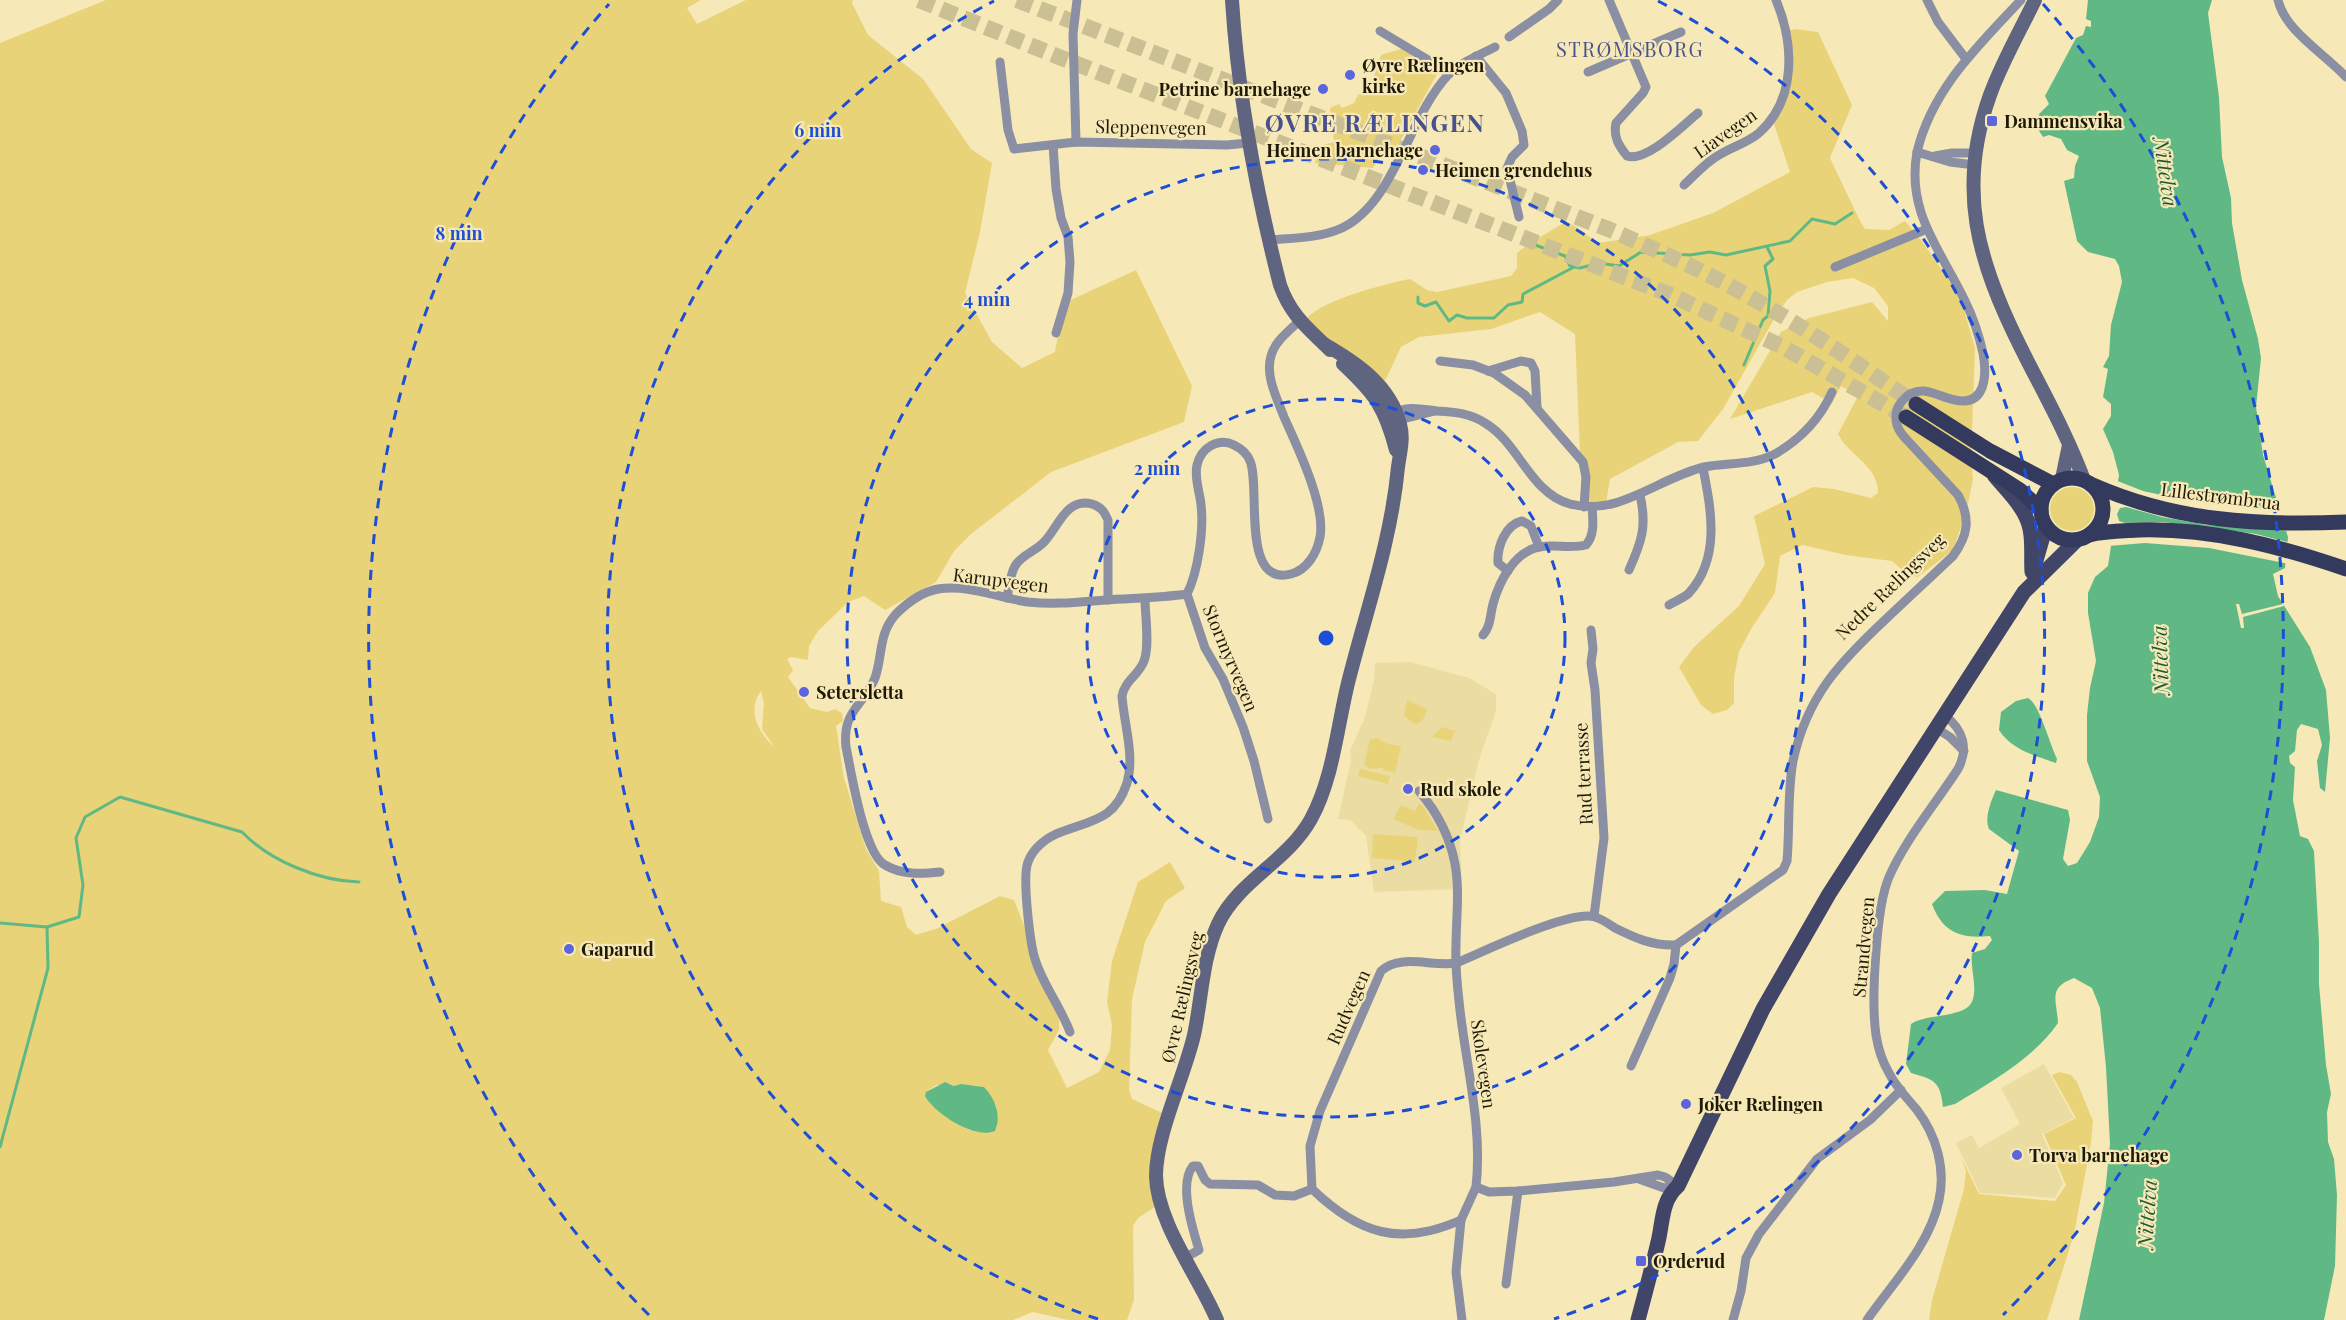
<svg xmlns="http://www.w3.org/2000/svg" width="2346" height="1320" font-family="'Playfair Display',serif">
	<rect width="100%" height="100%" fill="#f6e9b7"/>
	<g fill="#ebdda2">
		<path d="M1410,662L1469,678L1496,694V711L1479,760L1460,841L1462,889L1374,892L1366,836L1350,820L1338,819L1351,760L1350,751L1365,717L1374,680L1375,663Z"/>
		<path d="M2044,1064L2074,1118L2042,1134L2063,1183L2055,1198L1980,1193L1956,1143L1972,1135L1979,1148L2020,1124L2001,1088Z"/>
	</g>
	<g fill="#e9d378" fill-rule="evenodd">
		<path d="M106,0H701L687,8L697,24L746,0H853L852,3L868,35L923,79L971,149L992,163L980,232L965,293L992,342L1022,368L1055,352L1064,303L1136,270L1192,386L1184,422L1051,472L971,534L954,551L936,582L885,610L864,596L848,602L818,631L809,646L808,660L791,657L787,659L793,670L788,677L810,708L827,712L835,709L842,713L843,721L836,726L844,778L866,849L879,871L881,901L901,907L907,927L916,935L938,928L1000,896L1014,900L1059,1013V1030L1048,1050L1067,1088L1099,1072L1110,1050L1112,1025L1107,1002L1112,961L1138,882L1170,862L1185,888L1166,901L1145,942L1132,999L1129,1090L1132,1099L1171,1117L1163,1133L1158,1205L1138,1218L1133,1226L1134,1300L1127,1320H1068L1033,1312L1013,1320H0V43ZM761,691L764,703L762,729L775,748C759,733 746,711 761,691ZM951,1084L954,1086L970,1085L984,1087L997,1116V1128C968,1143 943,1112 926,1092L936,1085Z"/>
		<path d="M1796,29L1818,32L1852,105L1830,158L1860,221L1865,229L1889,230L1905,221L1921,240L1954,287L1964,310L1975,348L1971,458L1973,479L1967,509L1953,550L1918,577L1908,575L1892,561L1846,555L1802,545L1780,556L1775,593L1751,629L1739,652L1734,678V703L1727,710L1713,714L1701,705L1679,667L1694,647L1739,606L1765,564L1754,516L1813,487L1834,489L1871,498L1878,493C1878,465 1849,456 1838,434L1858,396L1841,386L1832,403L1812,392L1730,419L1781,332L1809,318L1872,302L1888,321V306L1874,288L1853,278L1827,282L1797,292L1787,300L1773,321L1723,409L1698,441L1678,442L1610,479L1606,503H1582L1575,334L1540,312L1491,329L1419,337L1401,347L1386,379L1376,393L1315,330L1308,317C1326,299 1384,284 1410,279L1427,290L1437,292L1511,276L1517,268V253L1528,244L1564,223L1573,225L1598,243L1650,235L1713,213L1790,172L1774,124L1782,104L1787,31Z"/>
		<path d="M1404,48L1418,62L1438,72L1398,145L1385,148L1373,168L1315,163L1319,146L1334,142L1330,108L1339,104L1342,108L1354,103L1358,95L1370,89L1381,55Z"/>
		<circle cx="2072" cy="509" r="22"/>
		<path d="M1407,700L1427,709L1424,718L1418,724L1411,722L1404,715Z"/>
		<path d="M1442,727L1455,731L1451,741L1432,737Z"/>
		<path d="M1377,738L1388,744L1401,746L1395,773L1383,770V768L1370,769L1364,765L1370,739Z"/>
		<path d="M1360,769L1390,776L1388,784L1358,776Z"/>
		<path d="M1419,803L1423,806L1438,831L1419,830L1393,819L1401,805L1415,811Z"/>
		<path d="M1373,834L1418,837L1415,862L1372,858Z"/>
		<path d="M2060,1072L2071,1075L2077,1082L2093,1121L2091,1143L2074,1234L2047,1320H1929L1932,1300L1964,1189L1966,1171L1961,1157L1979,1194L2055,1201L2066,1185L2044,1134L2076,1118L2052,1075Z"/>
	</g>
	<g fill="#60b984">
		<path d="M2088,0H2212L2208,13L2219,97L2222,157L2231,198L2232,223L2242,280L2258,339L2261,358L2256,407L2263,455L2288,537L2285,568L2273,574L2278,596L2310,647L2326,690L2330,738L2325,792L2320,788L2317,761L2322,745L2318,729L2301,724L2297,730L2295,751L2289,756L2290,763L2295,767L2293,800L2300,836L2308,839L2314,851L2319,942V984L2326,1065L2331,1094L2327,1112L2328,1142L2334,1159L2337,1195L2335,1266L2324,1320H2079L2104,1203L2110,1144L2106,1067L2100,1008L2092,988L2074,978C2047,988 2057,1000 2058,1023C2034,1058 1991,1082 1955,1104L1943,1107C1940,1081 1935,1080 1911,1073L1906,1064L1911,1024C1926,1013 1968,1019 1973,999C1977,984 1970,968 1972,953L1985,949L1992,940L1990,936C1961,939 1943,933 1932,904L1945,891L1985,890L2007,894L2019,851L1989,829C1984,818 1991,801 1996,790L2068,810L2070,820L2063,859L2068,866L2077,863L2090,842L2099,817L2100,797L2087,761V715L2090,688L2096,661L2088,613V593L2095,577L2108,566L2117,506V486L2119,475L2113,452L2103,429L2111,416V404L2103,397L2108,369L2103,367L2109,356L2111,325L2122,282L2119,266L2115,259L2088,252L2077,241L2064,181L2074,178L2075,166L2079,156L2067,150L2061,139L2049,135L2043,137L2036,126L2039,124V114L2049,104L2045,96L2076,38L2083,35L2086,26L2091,27V21L2086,19Z"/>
		<path d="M2028,698C2039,703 2050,745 2057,759L2056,763C2034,755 2012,750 1999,730L2001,712L2016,701Z"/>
		<path d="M945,1082L954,1086L961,1084L984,1087C995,1098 1002,1117 995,1131C975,1140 934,1113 925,1096L926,1092Z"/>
	</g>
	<g fill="#f6e9b7">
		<path d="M2115,480L2143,491L2180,499L2232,506L2283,510L2290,531L2207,525L2162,517L2126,507L2120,508L2117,514L2119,521L2125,523L2163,522L2206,527L2256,534L2291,543L2289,564L2209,548L2145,543L2108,546L2114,506Z"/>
		<path d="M2236,604H2239L2242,614L2283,604L2284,606L2243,617L2244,628H2241Z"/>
	</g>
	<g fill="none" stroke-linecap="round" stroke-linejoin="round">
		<g stroke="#60b984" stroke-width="3">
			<path d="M1527,242L1565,256L1570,266L1580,268L1599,263L1619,266L1641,252L1690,255L1710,252L1726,255L1790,241L1812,219L1835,224L1852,213"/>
			<path d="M1418,297V303L1425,306L1436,302L1449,321L1457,315L1467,318H1494L1508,305L1522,302L1523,294L1574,267"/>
			<path d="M1744,365L1763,320L1768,316L1770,291L1765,266L1773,259L1767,247"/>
			<path d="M0,923L47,927L79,917L83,885L76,838L85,817L120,797L242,832C270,861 319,881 359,882"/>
			<path d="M0,1147L48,968L47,927"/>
		</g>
		<g stroke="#cbc094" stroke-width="16" stroke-dasharray="16 8" stroke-linecap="butt">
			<path d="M919,0L1059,57L1671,295L1783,347L1906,417"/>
			<path d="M1017,0L1608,229C1659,251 1709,273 1757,301C1812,332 1864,368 1916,404"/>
		</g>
		<g stroke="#8b8fa3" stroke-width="9">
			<path d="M1609,0L1646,87L1643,93L1616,123C1613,137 1619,146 1627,156C1647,162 1682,126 1698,113"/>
			<path d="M1927,0L1938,22L1966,59"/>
			<path d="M2278,0C2285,31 2325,54 2346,77"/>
			<path d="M1380,31L1450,73"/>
			<path d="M1509,37L1549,9L1558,0"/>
			<path d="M1476,56L1506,93L1522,131L1524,145L1512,157L1507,168L1519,217"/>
			<path d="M1000,62L1008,130L1014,149L1076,142L1227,145L1248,143"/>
			<path d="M1588,72L1681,32"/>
			<path d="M1076,142L1073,34L1077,0"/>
			<path d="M1053,145L1056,189L1061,218L1068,237L1070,262L1068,293L1056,333"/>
			<path d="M1917,152C1932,89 1978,46 2021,0"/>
			<path d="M1935,156L1952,153H1975"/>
			<path d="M1684,185C1695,175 1706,162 1719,155C1732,147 1747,143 1759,133C1797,99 1794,43 1776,0"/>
			<path d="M1270,240C1293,238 1320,238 1342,228C1395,202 1408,118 1448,75C1460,63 1479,55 1495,47"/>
			<path d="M1835,267L1927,229"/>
			<path d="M1440,361L1473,365L1494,373L1525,395L1583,462L1586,477L1584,507"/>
			<path d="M1488,371L1521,361L1531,363L1535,371L1537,407"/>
			<path d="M1393,414C1407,405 1421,409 1437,411C1454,412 1470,413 1485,423C1519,443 1530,493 1570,504C1619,517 1658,478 1704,467C1728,462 1751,466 1775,454C1801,439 1820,419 1832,392"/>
			<path d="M1393,419L1399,420L1435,411"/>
			<path d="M1629,570C1642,541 1647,526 1640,495"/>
			<path d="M1508,571L1498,563C1497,547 1505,525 1522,521L1531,526L1539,547"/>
			<path d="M1007,598C1009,588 1010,575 1015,566C1021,555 1036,551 1044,542C1058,528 1066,497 1092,504C1101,507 1104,511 1108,520V600"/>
			<path d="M1669,605C1675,601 1684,598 1689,593C1721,558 1711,509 1703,468"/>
			<path d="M1591,630L1593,649L1591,663L1595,690L1604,838L1594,916"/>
			<path d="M1483,635C1491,626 1490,615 1493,604C1499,582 1514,552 1539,547C1555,544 1570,549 1586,545C1595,535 1593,520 1592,507"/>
			<path d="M1936,728L1950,737L1964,751"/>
			<path d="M1419,791C1437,812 1450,837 1455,864C1460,891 1456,919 1456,946C1455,964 1457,983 1459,1001C1465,1063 1483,1124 1476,1187L1489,1192L1518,1191L1614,1182L1658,1175L1665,1177L1678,1186"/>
			<path d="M1268,819L1254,761L1243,727L1223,679L1205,648L1187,594C1198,572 1204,530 1201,505C1200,492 1194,479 1197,465C1201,448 1218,437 1234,445C1242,449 1247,453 1250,461C1261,486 1240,587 1291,574C1307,570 1317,553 1320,537C1326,506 1297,446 1284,417C1277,398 1265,376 1271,356C1275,341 1289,331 1299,321"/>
			<path d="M940,872C921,874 902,875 885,865C864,854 851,771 846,747C842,710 864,706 875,678C883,655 878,634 896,614C908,602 922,592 938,589C968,584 999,598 1028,602C1054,605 1079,602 1105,600C1132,598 1159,598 1187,594"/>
			<path d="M1070,1032C1061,1008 1044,986 1036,962C1030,946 1022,877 1028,862C1033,848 1047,837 1061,832C1092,820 1115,820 1127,783C1135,756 1124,724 1122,696C1125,680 1139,675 1144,661C1150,646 1145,615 1145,599"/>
			<path d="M1631,1066L1670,978L1674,964L1676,945"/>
			<path d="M1639,1179L1664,1188L1677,1186"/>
			<path d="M1461,1220C1400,1247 1359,1234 1312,1189L1310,1146L1320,1111L1381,971C1401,953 1431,967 1456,963C1483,952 1571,909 1595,917C1602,919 1609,924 1615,928C1635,938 1653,946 1676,945L1783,870L1787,861C1790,828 1787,794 1793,761C1807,696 1840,662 1886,619C1908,598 1931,577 1953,556C1968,536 1971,518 1958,495L1907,440C1903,436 1899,431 1897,425C1892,408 1906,390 1924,391C1934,392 1944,398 1955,400C1986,407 1987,375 1983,353C1979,335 1973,317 1965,301C1941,250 1906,213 1917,152L1950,162L1975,165"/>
			<path d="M1186,1257L1199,1250C1193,1230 1178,1184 1193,1166H1198L1205,1180L1210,1184L1258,1185L1275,1195L1294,1196L1312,1189"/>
			<path d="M1506,1284L1518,1191"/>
			<path d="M1462,1320L1456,1272L1461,1220L1476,1187"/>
			<path d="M1733,1320L1741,1291L1746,1258L1759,1234L1817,1159L1870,1120L1901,1090"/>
			<path d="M1867,1320C1892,1284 1930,1245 1939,1200C1946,1168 1936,1135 1917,1110C1907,1098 1896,1087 1889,1073C1882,1061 1878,1048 1876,1035C1871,1001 1876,907 1889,877C1905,840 1936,803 1958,769C1969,748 1963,729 1944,715"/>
		</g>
		<g stroke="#5f6481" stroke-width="14">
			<path d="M1232,0C1238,97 1256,191 1280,285C1291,316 1308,328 1330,350"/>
			<path d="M2035,0C2020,31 2002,62 1990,95C1956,190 1978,262 2021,348C2043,392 2067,434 2084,480"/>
			<path d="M1343,364C1375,394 1385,407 1396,450"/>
			<path d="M2062,479L2069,445"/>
			<path d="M1217,1320C1199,1277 1157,1223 1156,1176C1156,1134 1184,1078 1194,1035C1202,998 1202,959 1218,924C1238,881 1288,861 1311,819C1333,779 1337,728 1348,683C1366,611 1391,542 1398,467C1400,452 1404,439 1400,424C1390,385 1357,363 1324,344"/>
		</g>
		<g stroke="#414668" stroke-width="15">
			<path d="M1994,475C2007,491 2026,508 2030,529C2033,543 2031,558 2032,572"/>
			<path d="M2035,564L2046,526"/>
			<path d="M1638,1320C1645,1294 1652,1268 1658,1242C1663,1222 1661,1201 1678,1186L1763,1009L1829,894L2024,592L2077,540"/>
		</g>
		<g stroke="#343a5d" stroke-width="15">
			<path d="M1916,404L1990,451L2053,484"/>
			<path d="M1906,417L2020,490L2041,510"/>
			<circle cx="2072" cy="509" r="31"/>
			<path d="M2093,485C2175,521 2258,526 2346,522"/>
			<path d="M2089,535C2105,531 2123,531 2139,530C2210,528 2279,546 2346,569"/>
		</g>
	</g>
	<g fill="none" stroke="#1d4ed8" stroke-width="3" stroke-dasharray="10 8">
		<circle cx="1326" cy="638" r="239"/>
		<circle cx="1326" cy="638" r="479"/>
		<path d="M1098 1319A718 718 0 0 1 994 1M1658 1A718 718 0 0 1 1554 1319"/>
		<path d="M649 1315A957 957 0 0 1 609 4M2043 4A957 957 0 0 1 2003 1315"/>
	</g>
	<g fill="#5c65dc" stroke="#f6e9b7" stroke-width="2">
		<circle cx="1350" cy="75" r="6"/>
		<circle cx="1323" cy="89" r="6"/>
		<rect x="1986" y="115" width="12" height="12" rx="3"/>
		<circle cx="1435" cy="150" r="6"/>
		<circle cx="1423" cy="170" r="6"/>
		<circle cx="804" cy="692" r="6"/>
		<circle cx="1408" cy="789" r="6"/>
		<circle cx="569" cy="949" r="6"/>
		<circle cx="1686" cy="1104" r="6"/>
		<circle cx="2017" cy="1155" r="6"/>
		<rect x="1635" y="1255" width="12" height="12" rx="3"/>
	</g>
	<g text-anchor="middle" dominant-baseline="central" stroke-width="4.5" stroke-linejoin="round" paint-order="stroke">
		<g font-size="18" font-weight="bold" fill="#1f1a07" stroke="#f6e9b7" text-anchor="start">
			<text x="1362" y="65">Øvre Rælingen<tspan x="1362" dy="21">kirke</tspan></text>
			<text x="1311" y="89" text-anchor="end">Petrine barnehage</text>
			<text x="2004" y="121">Dammensvika</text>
			<text x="1423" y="150" text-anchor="end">Heimen barnehage</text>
			<text x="1435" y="170">Heimen grendehus</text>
			<text x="816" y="692">Setersletta</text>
			<text x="1420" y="789">Rud skole</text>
			<text x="581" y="949">Gaparud</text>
			<text x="1698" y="1104">Joker Rælingen</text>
			<text x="2029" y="1155">Torva barnehage</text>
			<text x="1653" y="1261">Orderud</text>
		</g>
		<g font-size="18" fill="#1f1a07" stroke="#f6e9b7">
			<text transform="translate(1151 127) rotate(1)">Sleppenvegen</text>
			<text transform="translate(1725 133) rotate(-35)">Liavegen</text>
			<text transform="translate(2221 496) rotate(7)">Lillestrømbrua</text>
			<text transform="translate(1001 580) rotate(7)">Karupvegen</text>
			<text transform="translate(1890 586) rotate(-44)">Nedre Rælingsveg</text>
			<text transform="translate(1231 658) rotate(67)">Stormyrvegen</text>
			<text transform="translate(1583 774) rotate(-93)">Rud terrasse</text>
			<text transform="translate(1863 947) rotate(-85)">Strandvegen</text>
			<text transform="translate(1182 997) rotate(-77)">Øvre Rælingsveg</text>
			<text transform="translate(1348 1007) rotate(-66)">Rudvegen</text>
			<text transform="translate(1484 1064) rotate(82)">Skolevegen</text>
		</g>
		<g font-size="20" letter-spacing="1.5" fill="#48508e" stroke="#f6e9b7">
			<text x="1630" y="48">STRØMSBORG</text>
		</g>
		<g font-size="20" font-style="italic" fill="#1b5c39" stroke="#f6e9b7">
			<text transform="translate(2167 172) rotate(82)">Nittelva</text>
			<text transform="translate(2159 660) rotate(-92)">Nittelva</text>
			<text transform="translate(2146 1214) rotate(-86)">Nittelva</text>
		</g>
		<g font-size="24" font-weight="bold" letter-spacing="1.5" fill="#48508e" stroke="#f6e9b7">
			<text x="1375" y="122">ØVRE RÆLINGEN</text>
		</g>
	</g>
	<circle cx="1326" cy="638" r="9" fill="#1d4ed8" stroke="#f6e9b7" stroke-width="3"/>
	<g font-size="18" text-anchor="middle" font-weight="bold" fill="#1d4ed8" stroke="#f6e9b7" stroke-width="4.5" stroke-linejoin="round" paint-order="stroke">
		<text x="818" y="137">6 min</text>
		<text x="459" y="240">8 min</text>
		<text x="987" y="306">4 min</text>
		<text x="1157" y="475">2 min</text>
	</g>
</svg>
